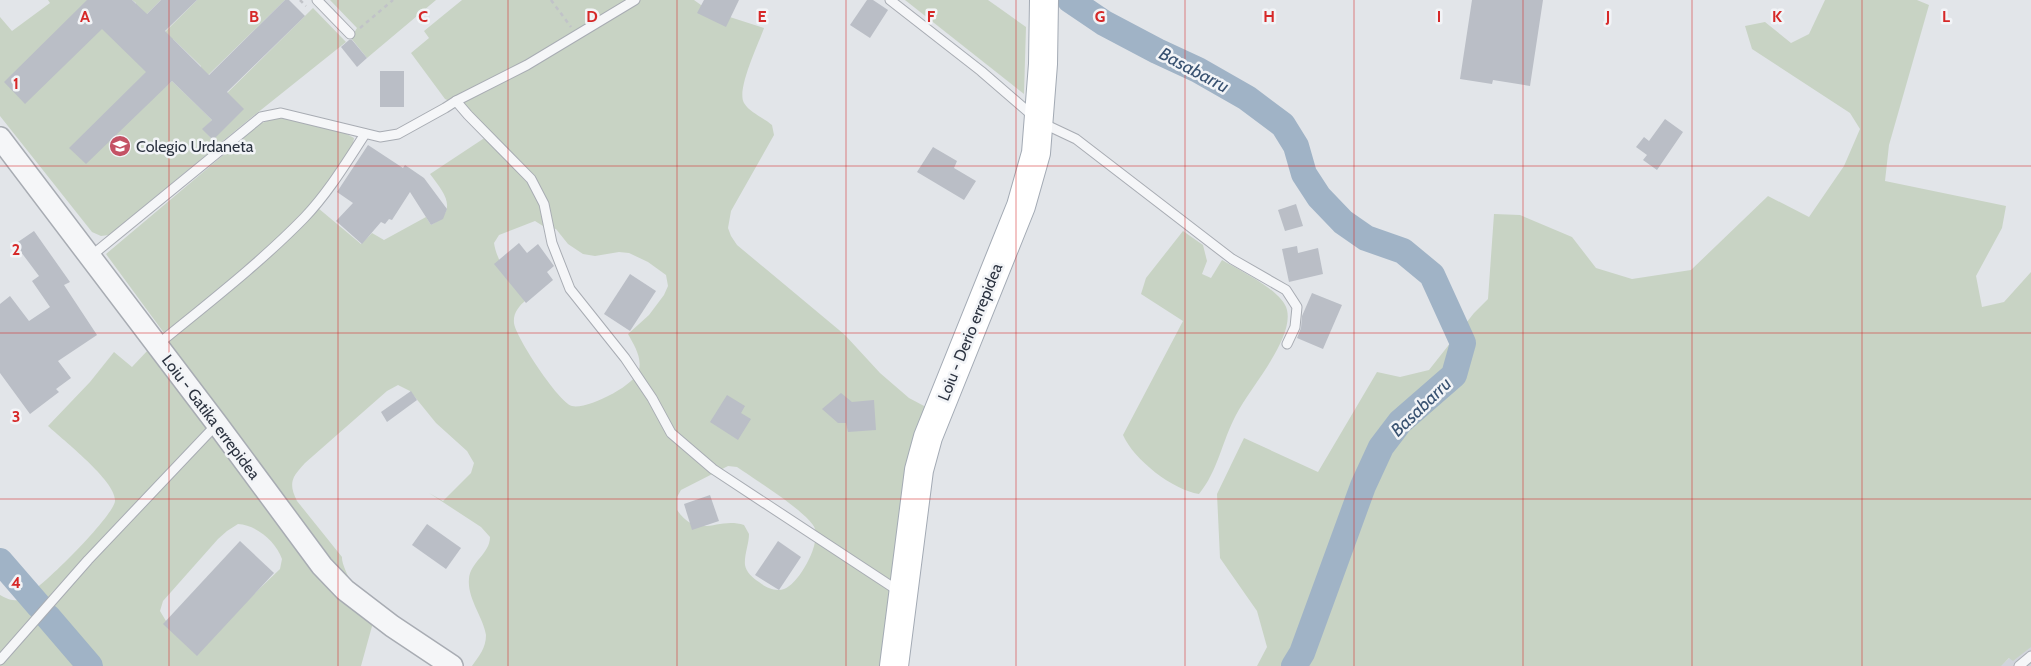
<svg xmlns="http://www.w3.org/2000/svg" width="2031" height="666" font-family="Cabin,sans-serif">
	<rect width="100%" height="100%" fill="#e2e5e9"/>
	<path fill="#d1d4db" d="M2031,642V666H2000L2023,647Z"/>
	<g fill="#c8d3c4" fill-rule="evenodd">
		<path d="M48,0H92L155,63L146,72L163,89L172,81L212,120L203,129L213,140L217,103L313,8L346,42L252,117L109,235L101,236L92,232L0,116V17L12,31L50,3Z"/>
		<path d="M132,0H161L136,25V3Z"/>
		<path d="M197,0H285L198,85L201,66L173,39L154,43Z"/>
		<path d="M330,0H436L367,58L351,38L357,28Z"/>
		<path d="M462,0H694L708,10L764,28C759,43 736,90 744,103C750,113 763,117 772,125L774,135L731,211L728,228L731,236L737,245L845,335L880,373L909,398L926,407L884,666H472C479,656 486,648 486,635C483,617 467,598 469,579C470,562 490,554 490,537L481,527L429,493L443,501L471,473L474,463L467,451L436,423L410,391L398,385L387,391L305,463C292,477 288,483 297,501L342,557C341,570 366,606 374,619L361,666H0V595C6,598 10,601 18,600C34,597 114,516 115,501C117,482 63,440 48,426L90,382L114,352L132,367L164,333L106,254L260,124L274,118L283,117L343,132L354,138L353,144L326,185L318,208L361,244L372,233L384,240L426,217L431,225C459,210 445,194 430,174L492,133L469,110L445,99L411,53L429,38L424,31ZM535,221L543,226L556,229L568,244L583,254L595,256L619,252L629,253L648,262L666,275L668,286L664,295L649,315L628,334C634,345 642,357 639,370C636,385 587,410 572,406C559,403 515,336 514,323C513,313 519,306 526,300C514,283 497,264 494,243L499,235ZM728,466L737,467C756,480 802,509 813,525C824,540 799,584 784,589C775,592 765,587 759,582C753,578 746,572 745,565C744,555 749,544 749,534L744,525C717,516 699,541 677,510V497L681,490ZM238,524C257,525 276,542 282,559L280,569L222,625L166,621L160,611L163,601L218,539L227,531Z"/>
		<path d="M905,0H988L1026,27L1024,94Z"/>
		<path d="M1825,0H1917L1929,5L1889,145L1885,181L2006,206L2002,228L1976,276L1982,307L2004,302L2031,272V647L2013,661L2009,658L2001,666H1257L1267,647L1257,611L1220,558L1217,494L1244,438L1318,472L1377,372L1400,377L1429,370L1474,313L1488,299L1494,214L1520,215L1572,237L1596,268L1632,279L1691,270L1768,196L1809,217L1844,166L1860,129L1850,113L1752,49L1745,26L1765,22L1791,43L1809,34Z"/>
		<path d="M1183,231L1203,245L1207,261L1202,274L1211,278L1222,260C1239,270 1283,291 1287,310C1294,339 1249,389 1236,415C1222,441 1218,471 1199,494C1173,490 1134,460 1123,435L1183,321L1141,294L1146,278Z"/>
	</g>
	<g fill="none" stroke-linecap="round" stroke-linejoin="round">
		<g stroke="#a0b3c6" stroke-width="26">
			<path d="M1070,0L1104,23L1157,51L1198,70L1247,98L1283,125L1296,146L1304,174L1319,197L1343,222L1366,238L1403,251L1432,275L1463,343L1454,375L1400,422L1381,447L1363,486L1302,653L1294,666"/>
			<path d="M0,561L39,606"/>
			<path d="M48,617L90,666"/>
		</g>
	</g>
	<g fill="#babec6">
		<path d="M87,0H132L147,14L161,0H197L165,31L209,75L285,0H289L305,16L227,92L244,109L213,140L202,129L212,120L172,81L86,164L69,148L146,72L102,29L25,104L4,82Z"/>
		<path d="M704,0H739L726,27L697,13Z"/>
		<path d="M867,0H873L888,10L870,38L850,25Z"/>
		<path d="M1472,0H1543L1530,86L1493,80L1492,84L1460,79Z"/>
		<path d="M349,40H352L367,58L357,67L341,47Z"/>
		<rect x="380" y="71" width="24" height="36"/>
		<path d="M1665,119L1683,132L1657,170L1643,160L1647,155L1636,147L1644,137L1649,141Z"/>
		<path d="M368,145L403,168L405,165L424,178L447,209L443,219L431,225L410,192L392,220L389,219L385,224L381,222L362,244L336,221L353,203L337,192Z"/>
		<path d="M933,147L957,161L954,168L976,181L964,200L917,172Z"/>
		<path d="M1296,204L1303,226L1285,231L1278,210Z"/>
		<path d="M34,231L70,282L64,285L97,335L58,361L71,378L56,389L59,392L30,414L0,373V304L10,296L29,321L50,307L32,281L39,276L15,244Z"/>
		<path d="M519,243L527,253L538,244L554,266L547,272L553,280L526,303L494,264Z"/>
		<path d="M1297,246L1298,253L1318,248L1323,274L1289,282L1282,249Z"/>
		<path d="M630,274L656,291L630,331L604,314Z"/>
		<path d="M1312,293L1342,305L1323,349L1297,338L1301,328L1302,316Z"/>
		<path d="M411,391L417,400L387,422L381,412Z"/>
		<path d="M841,393L852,402L874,400L876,430L848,432L846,423H838L822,409Z"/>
		<path d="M727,395L745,406L741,413L751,419L738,440L710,422Z"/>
		<path d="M710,495L719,521L692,530L684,504Z"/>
		<path d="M427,524L461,548L446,569L412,545Z"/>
		<path d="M240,541L274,573L197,656L163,624Z"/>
		<path d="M778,541L801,557L779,590L755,575Z"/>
	</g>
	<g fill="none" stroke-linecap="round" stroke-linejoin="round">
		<g stroke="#a8acb3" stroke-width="11">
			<g id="service">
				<path d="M317,0L350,34"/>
				<path d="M890,0L981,71L1040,122L1076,139L1232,259L1286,290L1297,307L1295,327L1287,344"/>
				<path d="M456,101L468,115L531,179L544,204L552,243L570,289L625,358L652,398L671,433L713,469L900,592"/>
				<path d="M91,256L261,117L281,113L380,137L398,134L445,108L456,101L527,65L635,0"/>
				<path d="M157,345C207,304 259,264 304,218C328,193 346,163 365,134"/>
				<path d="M0,660L88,560L217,424"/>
				<path d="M2019,666L2031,656"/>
			</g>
		</g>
		<g stroke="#a8acb3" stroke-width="24">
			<path id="tertiary" d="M0,138L217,424L322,566L345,590L392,626L452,666"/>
		</g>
		<g stroke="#a3aab4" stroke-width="30">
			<path id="primary" d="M894,666L919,470L928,437L1021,206L1036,153L1043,64L1044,0"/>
		</g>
		<g stroke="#c1c3c8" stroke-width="2.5" stroke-dasharray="4 4" stroke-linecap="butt">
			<path d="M300,0L306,6"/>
			<path d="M551,0L571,27"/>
			<path d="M360,28L393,0"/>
		</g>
		<use href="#service" stroke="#f5f6f8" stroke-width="9"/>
		<use href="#tertiary" stroke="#f5f6f8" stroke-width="21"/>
		<use href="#primary" stroke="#fff" stroke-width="28"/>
	</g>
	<path fill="none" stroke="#d62828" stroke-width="1" stroke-opacity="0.55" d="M169,0V666M338,0V666M508,0V666M677,0V666M846,0V666M1016,0V666M1185,0V666M1354,0V666M1523,0V666M1692,0V666M1862,0V666M0,166H2031M0,333H2031M0,499H2031"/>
	<defs>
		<g id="school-disc" transform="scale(1.125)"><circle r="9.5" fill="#c45264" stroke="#f2f4f7"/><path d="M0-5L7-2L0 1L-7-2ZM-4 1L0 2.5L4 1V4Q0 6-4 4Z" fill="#fff"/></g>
	</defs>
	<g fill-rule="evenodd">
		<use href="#school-disc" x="120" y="146"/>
	</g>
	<g text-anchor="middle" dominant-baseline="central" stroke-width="5" stroke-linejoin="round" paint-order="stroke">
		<g font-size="16" fill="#2c3340" stroke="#f2f4f7" text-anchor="start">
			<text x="136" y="146">Colegio Urdaneta</text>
		</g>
		<g font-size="16" fill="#2c3340" stroke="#f2f4f7">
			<text transform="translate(970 332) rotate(-68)">Loiu - Derio errepidea</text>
			<text transform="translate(211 417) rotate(53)">Loiu - Gatika errepidea</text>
		</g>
		<g font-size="18" font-style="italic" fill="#395271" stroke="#f2f4f7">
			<text transform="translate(1194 70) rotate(28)">Basabarru</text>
			<text transform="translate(1421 407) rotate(-44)">Basabarru</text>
		</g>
	</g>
	<g font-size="16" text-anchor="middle" font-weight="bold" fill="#d62828" stroke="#f2f4f7" stroke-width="5" stroke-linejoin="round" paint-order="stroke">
		<text x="85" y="22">A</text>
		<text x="254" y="22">B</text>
		<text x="423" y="22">C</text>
		<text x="592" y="22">D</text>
		<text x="762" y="22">E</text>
		<text x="931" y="22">F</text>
		<text x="1100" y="22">G</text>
		<text x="1269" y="22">H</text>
		<text x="1439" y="22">I</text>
		<text x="1608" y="22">J</text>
		<text x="1777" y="22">K</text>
		<text x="1946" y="22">L</text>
		<text x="16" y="89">1</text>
		<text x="16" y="255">2</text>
		<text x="16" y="422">3</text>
		<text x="16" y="588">4</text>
	</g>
</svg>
